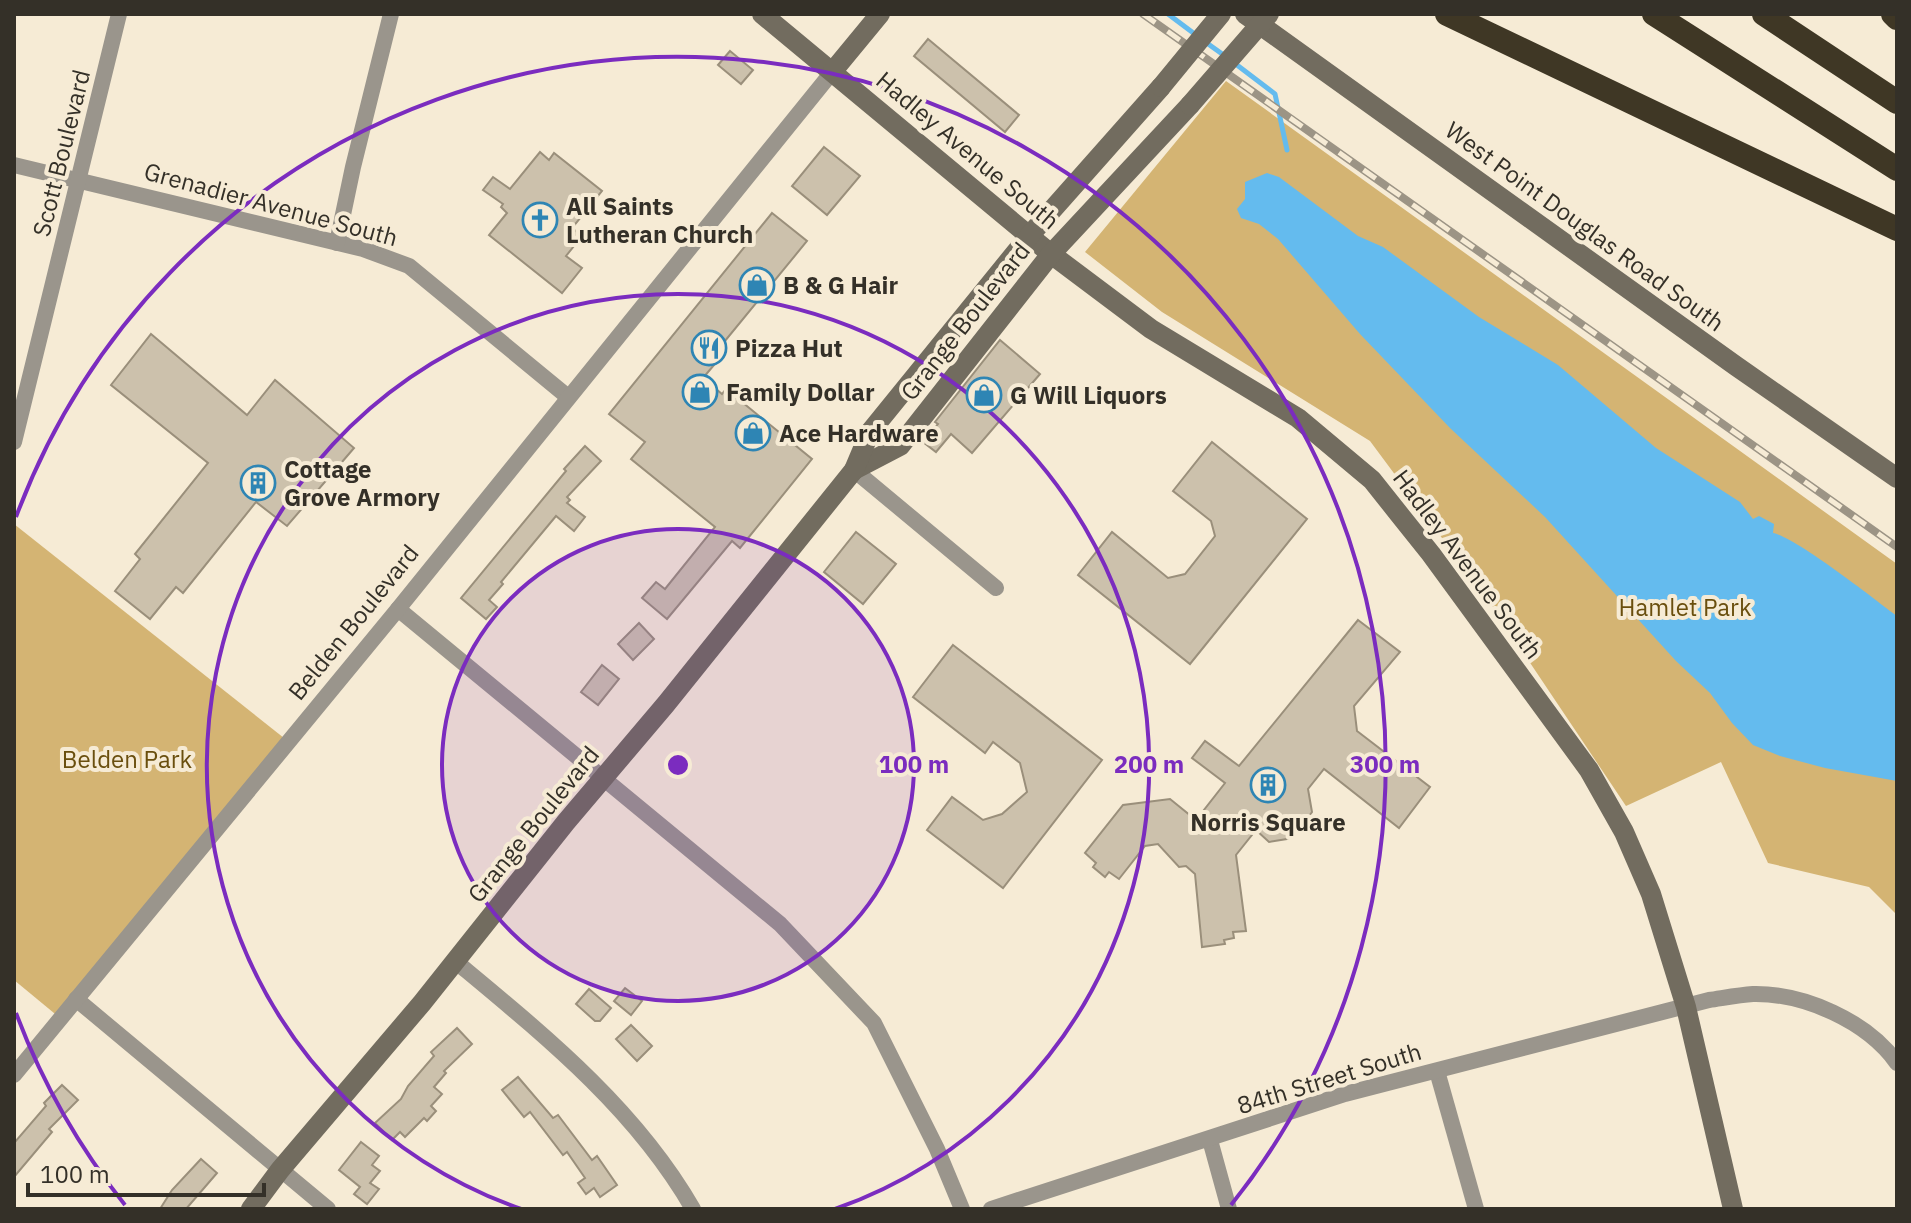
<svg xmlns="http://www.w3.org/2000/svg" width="1911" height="1223" font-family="'IBM Plex Sans',sans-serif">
	<rect width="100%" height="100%" fill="#f6ebd5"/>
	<g fill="#d4b473">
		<path d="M1226,81L1897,564V915L1869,887L1768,863L1721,762L1626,806L1488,600L1370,441L1162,312L1085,252Z"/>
		<path d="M14,524L289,742L60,1018L14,980Z"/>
	</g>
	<path fill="#64bbee" d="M1267,173L1279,177L1358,236L1383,247L1479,317L1558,365L1656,448L1740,502L1753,519L1759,516L1774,524L1773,533C1794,536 1876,600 1897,616V781L1825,768L1780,756L1753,745L1732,723L1710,693L1676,661L1545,517L1450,428L1360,334L1278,239L1259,224L1241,218L1237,209L1245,199V182Z"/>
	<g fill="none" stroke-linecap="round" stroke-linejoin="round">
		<g stroke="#64bbee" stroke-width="5">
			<path d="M1168,14L1196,35"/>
			<path d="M1204,41L1225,56"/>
			<path d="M1233,62L1275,94L1287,150"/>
		</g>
	</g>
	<g fill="#ccc1ac" stroke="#9a8f7b" stroke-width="2">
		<path d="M928,39L1019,115L1005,132L914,56Z"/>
		<path d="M730,51L753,70L741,84L718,65Z"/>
		<path d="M824,147L860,176L827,215L792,186Z"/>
		<path d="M540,152L549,160L554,153L602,191L572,228L582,236L566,256L582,268L562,293L489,235L507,213L501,207L503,204L483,190L493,177L510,189Z"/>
		<path d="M772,213L807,241L720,347L725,352L703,378L722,394L726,389L812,459L740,548L732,541L667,619L642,598L656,582L665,589L715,527L631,459L645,442L609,414Z"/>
		<path d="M151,334L247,415L275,380L354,448L287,526L256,502L183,593L176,587L150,619L115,591L140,559L135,554L208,463L111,385Z"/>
		<path d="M1000,340L1040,374L972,453L951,434L936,452L923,442L938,424L935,422Z"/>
		<path d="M1212,442L1307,519L1190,664L1078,575L1112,532L1168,578L1185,574L1215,536L1211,521L1173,491Z"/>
		<path d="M585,446L601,461L567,497L570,500L567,503L585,517L574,531L556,516L501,582L503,584L489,600L497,607L486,619L461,598L566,471L564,469Z"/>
		<path d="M856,532L896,564L863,604L824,572Z"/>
		<path d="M1358,620L1400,652L1354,706L1357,731L1430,787L1399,828L1324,769L1308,789L1312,812L1293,838L1269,842L1256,830L1236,855L1246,931L1233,932L1234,938L1224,940L1225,944L1202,947L1195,874L1186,866L1179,867L1158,844L1145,846L1119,879L1109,872L1105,877L1093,867L1096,863L1085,853L1123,805L1170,799L1196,820L1225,783L1192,758L1205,741L1239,766Z"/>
		<path d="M639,623L654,639L633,660L618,644Z"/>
		<path d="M953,645L1102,760L1003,888L927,830L952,797L983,820L1002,814L1027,792L1020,763L993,742L985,753L913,697Z"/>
		<path d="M602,665L619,679L598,705L581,692Z"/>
		<path d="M625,988L642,1001L631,1015L614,1001Z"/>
		<path d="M589,989L611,1008L600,1021H595L576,1004Z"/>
		<path d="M631,1025L652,1046L637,1061L616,1039Z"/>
		<path d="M457,1028L472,1044L444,1071L446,1073L434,1087L442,1094L431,1106L436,1111L427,1121L424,1118L405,1137L400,1132L392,1140L375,1123L401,1099L408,1086L434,1056L431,1052Z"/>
		<path d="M518,1077L553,1118L558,1115L592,1160L597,1156L617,1185L600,1197L594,1188L586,1194L578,1183L585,1178L567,1152L563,1155L530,1112L524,1117L502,1090Z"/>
		<path d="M62,1085L78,1100L49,1129L52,1132L14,1177V1143L46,1106L44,1103Z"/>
		<path d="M361,1142L379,1156L372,1165L380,1171L370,1183L379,1189L367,1204L354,1194L360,1187L339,1170Z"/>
		<path d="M201,1159L217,1173L186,1209H160L172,1190Z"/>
	</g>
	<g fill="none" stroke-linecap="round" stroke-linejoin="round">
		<g stroke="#9a958c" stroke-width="16">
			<path d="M14,165L363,249L409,266L568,397"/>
			<path d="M337,243L353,167L391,14"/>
			<path d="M14,442L119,14"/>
			<path d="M854,470L996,588"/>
			<path d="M398,609L780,924L874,1023L937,1149L962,1209"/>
			<path d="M455,961C544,1035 635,1108 693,1209"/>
			<path d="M76,999L328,1209"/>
			<path d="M1437,1071L1476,1209"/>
			<path d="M14,1075L398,609L833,71"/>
			<path d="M1210,1140L1229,1209"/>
			<path d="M991,1209L1345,1094L1709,1000C1723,998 1739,995 1753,994C1804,993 1867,1021 1897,1063"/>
		</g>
		<g stroke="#726c5f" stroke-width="20">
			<path d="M762,14L1051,254L1151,329L1298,418L1372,480L1399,514L1431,554L1589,770L1624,832L1651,894L1686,1007L1733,1209"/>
			<path d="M1245,14L1736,366L1897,478"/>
			<path d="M833,71L880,14"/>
			<path d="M854,470L900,446L1051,254L1190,105"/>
			<path d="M251,1209L280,1170L422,1003L566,822L666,704L854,470L870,432L1029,236L1161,87"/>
		</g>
		<g stroke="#3f3725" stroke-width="24">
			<path d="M1447,14L1897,229"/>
			<path d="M1654,14L1897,169"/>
			<path d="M1764,14L1897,102"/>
			<path d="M1893,14L1897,18"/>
		</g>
		<g stroke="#9c9485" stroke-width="8">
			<path id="rail" d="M1143,14L1897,547"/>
		</g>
		<use href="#rail" stroke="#f6ebd5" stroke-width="5" stroke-dasharray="15" stroke-linecap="butt"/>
		<g stroke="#726c5f" stroke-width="20">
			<path d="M1161,87L1221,14"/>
			<path d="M1190,105L1269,14"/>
		</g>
	</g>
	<circle cx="678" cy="765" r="236" fill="#7b2cbf" fill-opacity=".12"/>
	<g fill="none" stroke="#7b2cbf" stroke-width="4">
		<circle cx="678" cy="765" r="236"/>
		<path d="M521 1209A471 471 0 1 1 835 1209"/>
		<path d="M125 1205A707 707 0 0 1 16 1013M16 517A707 707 0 1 1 1231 1205"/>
	</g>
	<defs>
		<g id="church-ring" transform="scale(1.8)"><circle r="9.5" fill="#f6ebd5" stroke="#2e85b4" stroke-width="1.5"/><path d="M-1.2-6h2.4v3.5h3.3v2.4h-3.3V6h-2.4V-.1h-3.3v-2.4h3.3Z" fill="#2e85b4"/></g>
		<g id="shop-ring" transform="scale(1.8)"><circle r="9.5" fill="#f6ebd5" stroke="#2e85b4" stroke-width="1.5"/><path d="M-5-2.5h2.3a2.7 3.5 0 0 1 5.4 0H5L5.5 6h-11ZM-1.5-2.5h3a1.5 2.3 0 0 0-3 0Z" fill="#2e85b4"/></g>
		<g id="restaurant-ring" transform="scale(1.8)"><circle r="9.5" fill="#f6ebd5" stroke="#2e85b4" stroke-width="1.5"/><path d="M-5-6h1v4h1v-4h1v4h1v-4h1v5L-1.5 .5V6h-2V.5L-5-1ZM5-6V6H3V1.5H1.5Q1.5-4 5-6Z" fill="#2e85b4"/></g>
		<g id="building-ring" transform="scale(1.8)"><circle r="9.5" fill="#f6ebd5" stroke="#2e85b4" stroke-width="1.5"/><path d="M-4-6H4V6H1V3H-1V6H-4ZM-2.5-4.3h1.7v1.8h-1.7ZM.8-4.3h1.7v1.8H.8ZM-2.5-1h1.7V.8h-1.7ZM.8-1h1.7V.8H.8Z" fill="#2e85b4"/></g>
	</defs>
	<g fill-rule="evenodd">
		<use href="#church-ring" x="540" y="220"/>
		<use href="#shop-ring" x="757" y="285"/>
		<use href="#restaurant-ring" x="709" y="348"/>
		<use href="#shop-ring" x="700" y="392"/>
		<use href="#shop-ring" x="984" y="395"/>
		<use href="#shop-ring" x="753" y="433"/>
		<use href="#building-ring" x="258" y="483"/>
		<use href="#building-ring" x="1268" y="785"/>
	</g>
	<g text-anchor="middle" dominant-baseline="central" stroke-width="8" stroke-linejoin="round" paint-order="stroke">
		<g font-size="24" fill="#343028" stroke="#f6ebd5">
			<text transform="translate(968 150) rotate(40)">Hadley Avenue South</text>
			<text transform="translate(61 153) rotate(-76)">Scott Boulevard</text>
			<text transform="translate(271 204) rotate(15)">Grenadier Avenue South</text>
			<text transform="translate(1585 226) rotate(36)">West Point Douglas Road South</text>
			<text transform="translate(965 321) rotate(-52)">Grange Boulevard</text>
			<text transform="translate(1468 564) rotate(53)">Hadley Avenue South</text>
			<text transform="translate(353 622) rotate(-51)">Belden Boulevard</text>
			<text transform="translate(533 824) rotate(-51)">Grange Boulevard</text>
			<text transform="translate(1329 1078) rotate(-17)">84th Street South</text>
		</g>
		<g font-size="24" font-weight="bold" fill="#343028" stroke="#f6ebd5" text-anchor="start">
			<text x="566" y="206">All Saints<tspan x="566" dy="28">Lutheran Church</tspan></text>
			<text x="783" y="285">B &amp; G Hair</text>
			<text x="735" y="348">Pizza Hut</text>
			<text x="726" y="392">Family Dollar</text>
			<text x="1010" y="395">G Will Liquors</text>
			<text x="779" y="433">Ace Hardware</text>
			<text x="284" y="469">Cottage<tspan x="284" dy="28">Grove Armory</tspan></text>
			<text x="1268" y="822" text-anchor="middle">Norris Square</text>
		</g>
		<g font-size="24" fill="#6a4f0e" stroke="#f6ebd5">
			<text x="1685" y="607">Hamlet Park</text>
			<text x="127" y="759">Belden Park</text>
		</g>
	</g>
	<circle cx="678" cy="765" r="12" fill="#7b2cbf" stroke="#f6ebd5" stroke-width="4"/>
	<g font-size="24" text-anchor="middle" font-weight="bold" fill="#7b2cbf" stroke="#f6ebd5" stroke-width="8" stroke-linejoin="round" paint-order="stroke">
		<text x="914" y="773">100 m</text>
		<text x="1149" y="773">200 m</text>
		<text x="1385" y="773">300 m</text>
	</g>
	<rect width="1911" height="1223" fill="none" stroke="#343028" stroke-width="32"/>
	<path d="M28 1183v12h236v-12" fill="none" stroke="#343028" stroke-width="4"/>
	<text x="40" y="1183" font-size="24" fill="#343028" stroke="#f6ebd5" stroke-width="6" paint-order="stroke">100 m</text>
</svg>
